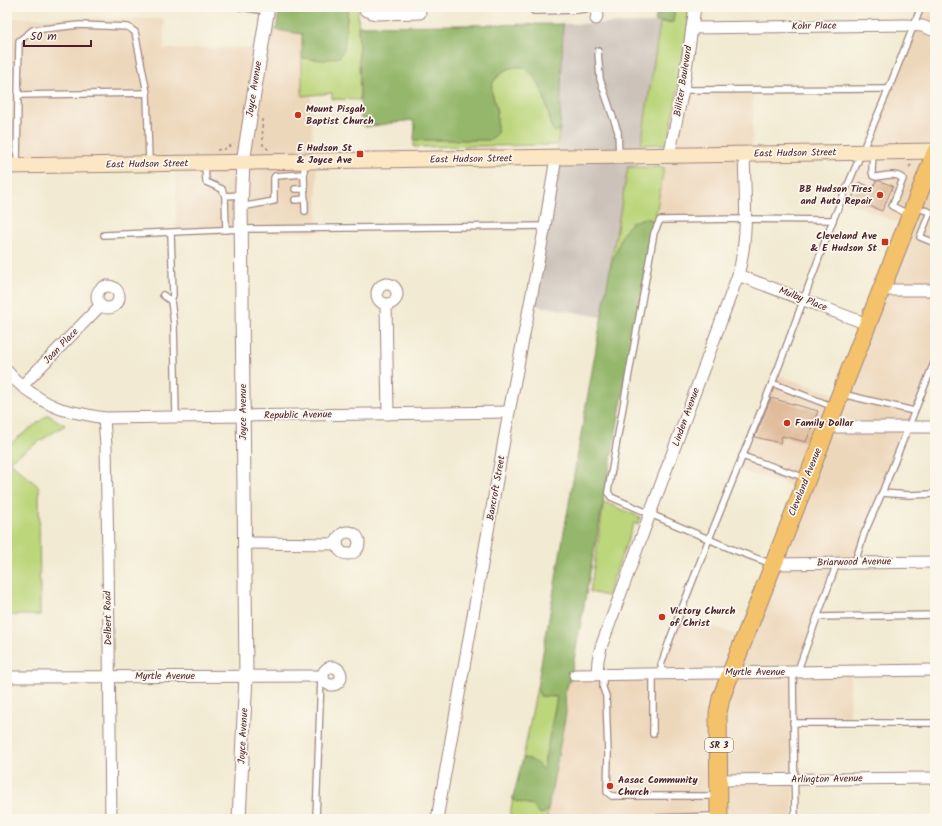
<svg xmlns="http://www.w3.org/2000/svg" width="942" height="826" font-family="Kalam,sans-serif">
	<rect width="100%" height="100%" fill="#fbf7ec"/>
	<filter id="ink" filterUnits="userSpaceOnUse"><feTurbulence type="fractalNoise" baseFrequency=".025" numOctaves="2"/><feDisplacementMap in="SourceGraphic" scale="8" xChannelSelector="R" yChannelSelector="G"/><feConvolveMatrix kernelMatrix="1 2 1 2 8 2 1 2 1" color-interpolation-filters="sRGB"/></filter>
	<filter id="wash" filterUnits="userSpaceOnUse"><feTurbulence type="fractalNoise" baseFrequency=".012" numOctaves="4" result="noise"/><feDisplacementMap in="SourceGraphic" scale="16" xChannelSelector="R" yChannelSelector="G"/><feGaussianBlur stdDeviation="0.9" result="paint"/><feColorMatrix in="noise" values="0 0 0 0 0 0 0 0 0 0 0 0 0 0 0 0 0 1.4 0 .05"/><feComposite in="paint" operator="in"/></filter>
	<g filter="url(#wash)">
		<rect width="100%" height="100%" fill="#f2ead2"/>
		<g fill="#edd7bb">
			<path d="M920,7H935V358L853,563H841L796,671H850V724H793V819H547L566,713L565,693L571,676L660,673L680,614L744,638L801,488L738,470L774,374L838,395L906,226L844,201Z"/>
			<path d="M7,18L164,19V49L258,48L263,29L302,34V96L311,95L313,150L317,171V232L176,233V164L7,167Z"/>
			<path d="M677,90H753L752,155H744L746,218L655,221Z"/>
		</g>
		<path fill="#ccc2b9" d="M660,23L637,167L628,168L601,317L530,304L560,129L563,24Z"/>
		<g fill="#bcd67c" stroke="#837a54">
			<path d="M348,7H358L360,100L332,99V93L302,96V58L325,60L344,50Z"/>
			<path d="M675,7H692L668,144L641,145L660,23L673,22Z"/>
			<path d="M513,67C517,67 523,66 526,68C542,78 548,112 552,129L556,132L560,129L557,145L414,147V140H489L497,134L496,107L491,90L493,82L504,71Z"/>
			<path d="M628,167H664L655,221L644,218L610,268Z"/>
			<path d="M48,415L65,425L9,461L39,487L40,615H7V446Z"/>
			<path d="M604,502L640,517L638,525L634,523L607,596L590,592Z"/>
			<path d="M537,687L540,696L557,697L543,770L530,759L523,758Z"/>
			<path d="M513,798L515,801L533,805L542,814L548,810L547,819H509Z"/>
		</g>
		<g fill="#95b76c" stroke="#706b4c">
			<path d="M280,7H348L344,50L339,57L325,60L302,58V34L276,30Z"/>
			<path d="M658,7H675L673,22H655Z"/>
			<path d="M563,24L560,129L556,132L552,129C548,110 538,55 508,69C503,71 495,77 493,83C489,91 495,99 496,107C498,116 497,125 497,134L489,140H414L415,125L412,120L366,127L361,124L358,26Z"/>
			<path d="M644,218L655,221L571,676L565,693L566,713L548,810L542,814L538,813L533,805L515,801L513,798L523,758C533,759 537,763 543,770L557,697L540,696L537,687L610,268L623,233L632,222Z"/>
		</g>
		<g id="blocks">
			<g fill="#dbb28e">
				<path d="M876,181H880L893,186L882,211L852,199L859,182L873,188Z"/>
				<path d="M771,398L818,411L806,442L782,436L780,443L755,437Z"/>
			</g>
		</g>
	</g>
	<g filter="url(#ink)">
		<use href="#blocks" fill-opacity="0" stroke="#9e847e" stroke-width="1"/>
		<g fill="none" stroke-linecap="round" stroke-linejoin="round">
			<g stroke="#9e847e" stroke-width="8">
				<g id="service">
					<path d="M240,7L267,11"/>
					<path d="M534,11L577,10L599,7"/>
					<path d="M598,51L600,79L618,132L619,156"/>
					<path d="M683,90L889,89"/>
					<path d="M18,95L19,41L33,30L79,25L128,27L135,32L147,93"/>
					<path d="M873,153L872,171L873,176L876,177C884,176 896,172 903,179L892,206L908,214"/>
					<path d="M205,165L206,182L222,189L225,196"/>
					<path d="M17,166L18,95L147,93L149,163"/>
					<path d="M304,174L305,211"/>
					<path d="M295,189H305"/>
					<path d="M295,200L305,199"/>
					<path d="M241,207L274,201V178L275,176L304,174V161"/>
					<path d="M915,207L930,212L920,237L935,243"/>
					<path d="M226,230L225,196L241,195"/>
					<path d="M171,233L173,295L171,301"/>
					<path d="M104,235L242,229L545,226"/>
					<path d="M163,295L171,301L174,324L176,416"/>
					<path d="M772,383L834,407"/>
					<path d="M842,394L914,411"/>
					<path d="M742,456L806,478"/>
					<path d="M882,493L909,495L935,494"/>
					<path d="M855,562L864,534L882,493L935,360"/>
					<path d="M772,564L734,550L611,497L608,491L654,233L660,220L745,219L833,220"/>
					<path d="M817,617L935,615"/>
					<path d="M653,673V734"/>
					<path d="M662,673L661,665L670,639L709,539L779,366L833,220L889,88L921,7"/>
					<path d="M603,674V688L606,696L608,755L607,792L612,796H717"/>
					<path d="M793,723H935"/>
					<path d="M316,819L321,676"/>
					<path d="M622,819L717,816"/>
					<path d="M795,819L793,672L799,667L837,563"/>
				</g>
			</g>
			<g stroke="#9e847e" stroke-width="13">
				<g id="minor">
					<path d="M365,7V10L375,14L420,13"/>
					<path d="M596,19L599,7"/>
					<path d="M692,28L906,25L922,26L935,31"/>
					<path d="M669,156L683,90L695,7"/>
					<path d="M738,275L867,324"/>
					<circle cx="387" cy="294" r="10"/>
					<circle cx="108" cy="297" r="11"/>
					<path d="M881,290H935"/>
					<path d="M386,305L388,414"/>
					<path d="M7,371C18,385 43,403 61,409C75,413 90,415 104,418L509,412"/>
					<path d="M22,386L100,306"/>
					<path d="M104,418L106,446L108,557L111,819"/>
					<path d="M826,427H935"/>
					<circle cx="348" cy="543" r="11"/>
					<path d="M245,543L337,544"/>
					<path d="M773,564L935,562"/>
					<circle cx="332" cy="676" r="9"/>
					<path d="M597,674L598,660L601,647L738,275C749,236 745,194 744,154"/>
					<path d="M575,675L935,670"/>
					<path d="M7,677L323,676"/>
					<path d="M719,780L935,778"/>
					<path d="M437,819L509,412L545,226L556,157"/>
				</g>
			</g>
			<g stroke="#9e847e" stroke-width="15">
				<path id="tertiary" d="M239,819L246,676L241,207L243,162L268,7"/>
			</g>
			<g stroke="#9e847e" stroke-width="17">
				<path id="secondary" d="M7,166L935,151"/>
			</g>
			<g stroke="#9e847e" stroke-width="19">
				<path id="primary" d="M719,819L718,713L721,698L935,153"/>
			</g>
			<g stroke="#9e847e" stroke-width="1.5" stroke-dasharray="3 3" stroke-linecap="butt">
				<path d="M262,119L263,145L269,150"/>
				<path d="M217,150L224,149L234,144"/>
				<path d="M909,167L912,164"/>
			</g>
			<use href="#service" stroke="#fff" stroke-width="5.5"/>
			<use href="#minor" stroke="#fff" stroke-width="11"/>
			<use href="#tertiary" stroke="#fff" stroke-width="13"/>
			<use href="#secondary" stroke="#fbe7c3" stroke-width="15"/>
			<use href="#primary" stroke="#f4c26a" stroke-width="17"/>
		</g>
	</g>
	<g fill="#c8321e" stroke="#fbf7ec" stroke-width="1.5">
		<circle cx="298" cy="115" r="4"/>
		<rect x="356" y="150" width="8" height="8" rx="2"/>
		<circle cx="880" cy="195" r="4"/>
		<rect x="881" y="238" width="8" height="8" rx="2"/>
		<circle cx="787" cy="423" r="4"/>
		<circle cx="662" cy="617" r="4"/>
		<circle cx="610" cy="786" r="4"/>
	</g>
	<g text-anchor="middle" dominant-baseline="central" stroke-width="3.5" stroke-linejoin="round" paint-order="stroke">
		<rect fill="#fbf7ec" stroke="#7f6065" stroke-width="1" x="705" y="738" width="28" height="14" rx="3"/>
		<g font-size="9" font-weight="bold" fill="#4a1f2b">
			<text x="719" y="745">SR 3</text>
		</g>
		<g font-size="10" fill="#4a1f2b" stroke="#fbf7ec">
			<text transform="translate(814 26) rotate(-1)">Kohr Place</text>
			<text transform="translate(683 81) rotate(-81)">Billiter Boulevard</text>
			<text transform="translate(254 89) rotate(-81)">Joyce Avenue</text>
			<text transform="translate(795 153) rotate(-1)">East Hudson Street</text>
			<text transform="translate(471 159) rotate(-1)">East Hudson Street</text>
			<text transform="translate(147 164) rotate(-1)">East Hudson Street</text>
			<text transform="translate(803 299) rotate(21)">Mulby Place</text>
			<text transform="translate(61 346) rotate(-46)">Joan Place</text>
			<text transform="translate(243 412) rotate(-90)">Joyce Avenue</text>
			<text transform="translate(298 415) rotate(-1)">Republic Avenue</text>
			<text transform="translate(686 417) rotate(-70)">Linden Avenue</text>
			<text transform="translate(805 482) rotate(-68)">Cleveland Avenue</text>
			<text transform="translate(496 488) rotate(-80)">Bancroft Street</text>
			<text transform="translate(854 562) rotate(-1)">Briarwood Avenue</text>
			<text transform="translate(108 618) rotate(-91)">Delbert Road</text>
			<text x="755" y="672">Myrtle Avenue</text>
			<text x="165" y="676">Myrtle Avenue</text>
			<text transform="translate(243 736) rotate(-87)">Joyce Avenue</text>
			<text transform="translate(827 779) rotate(-1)">Arlington Avenue</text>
		</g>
		<g font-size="10" font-weight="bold" fill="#4a1f2b" stroke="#fbf7ec" text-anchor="start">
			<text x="306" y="109">Mount Pisgah<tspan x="306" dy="12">Baptist Church</tspan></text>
			<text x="352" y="148" text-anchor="end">E Hudson St<tspan x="352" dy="12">&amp; Joyce Ave</tspan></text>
			<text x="872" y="189" text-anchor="end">BB Hudson Tires<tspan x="872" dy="12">and Auto Repair</tspan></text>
			<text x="877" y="236" text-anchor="end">Cleveland Ave<tspan x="877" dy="12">&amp; E Hudson St</tspan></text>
			<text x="795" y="423">Family Dollar</text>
			<text x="670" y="611">Victory Church<tspan x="670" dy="12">of Christ</tspan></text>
			<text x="618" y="780">Aasac Community<tspan x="618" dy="12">Church</tspan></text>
		</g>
	</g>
	<rect width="942" height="826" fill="none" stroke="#fbf7ec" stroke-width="24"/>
	<path d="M24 40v6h67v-6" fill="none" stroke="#4a1f2b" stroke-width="2"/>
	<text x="30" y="40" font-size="12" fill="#4a1f2b" stroke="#fbf7ec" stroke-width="3" paint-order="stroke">50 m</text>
</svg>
